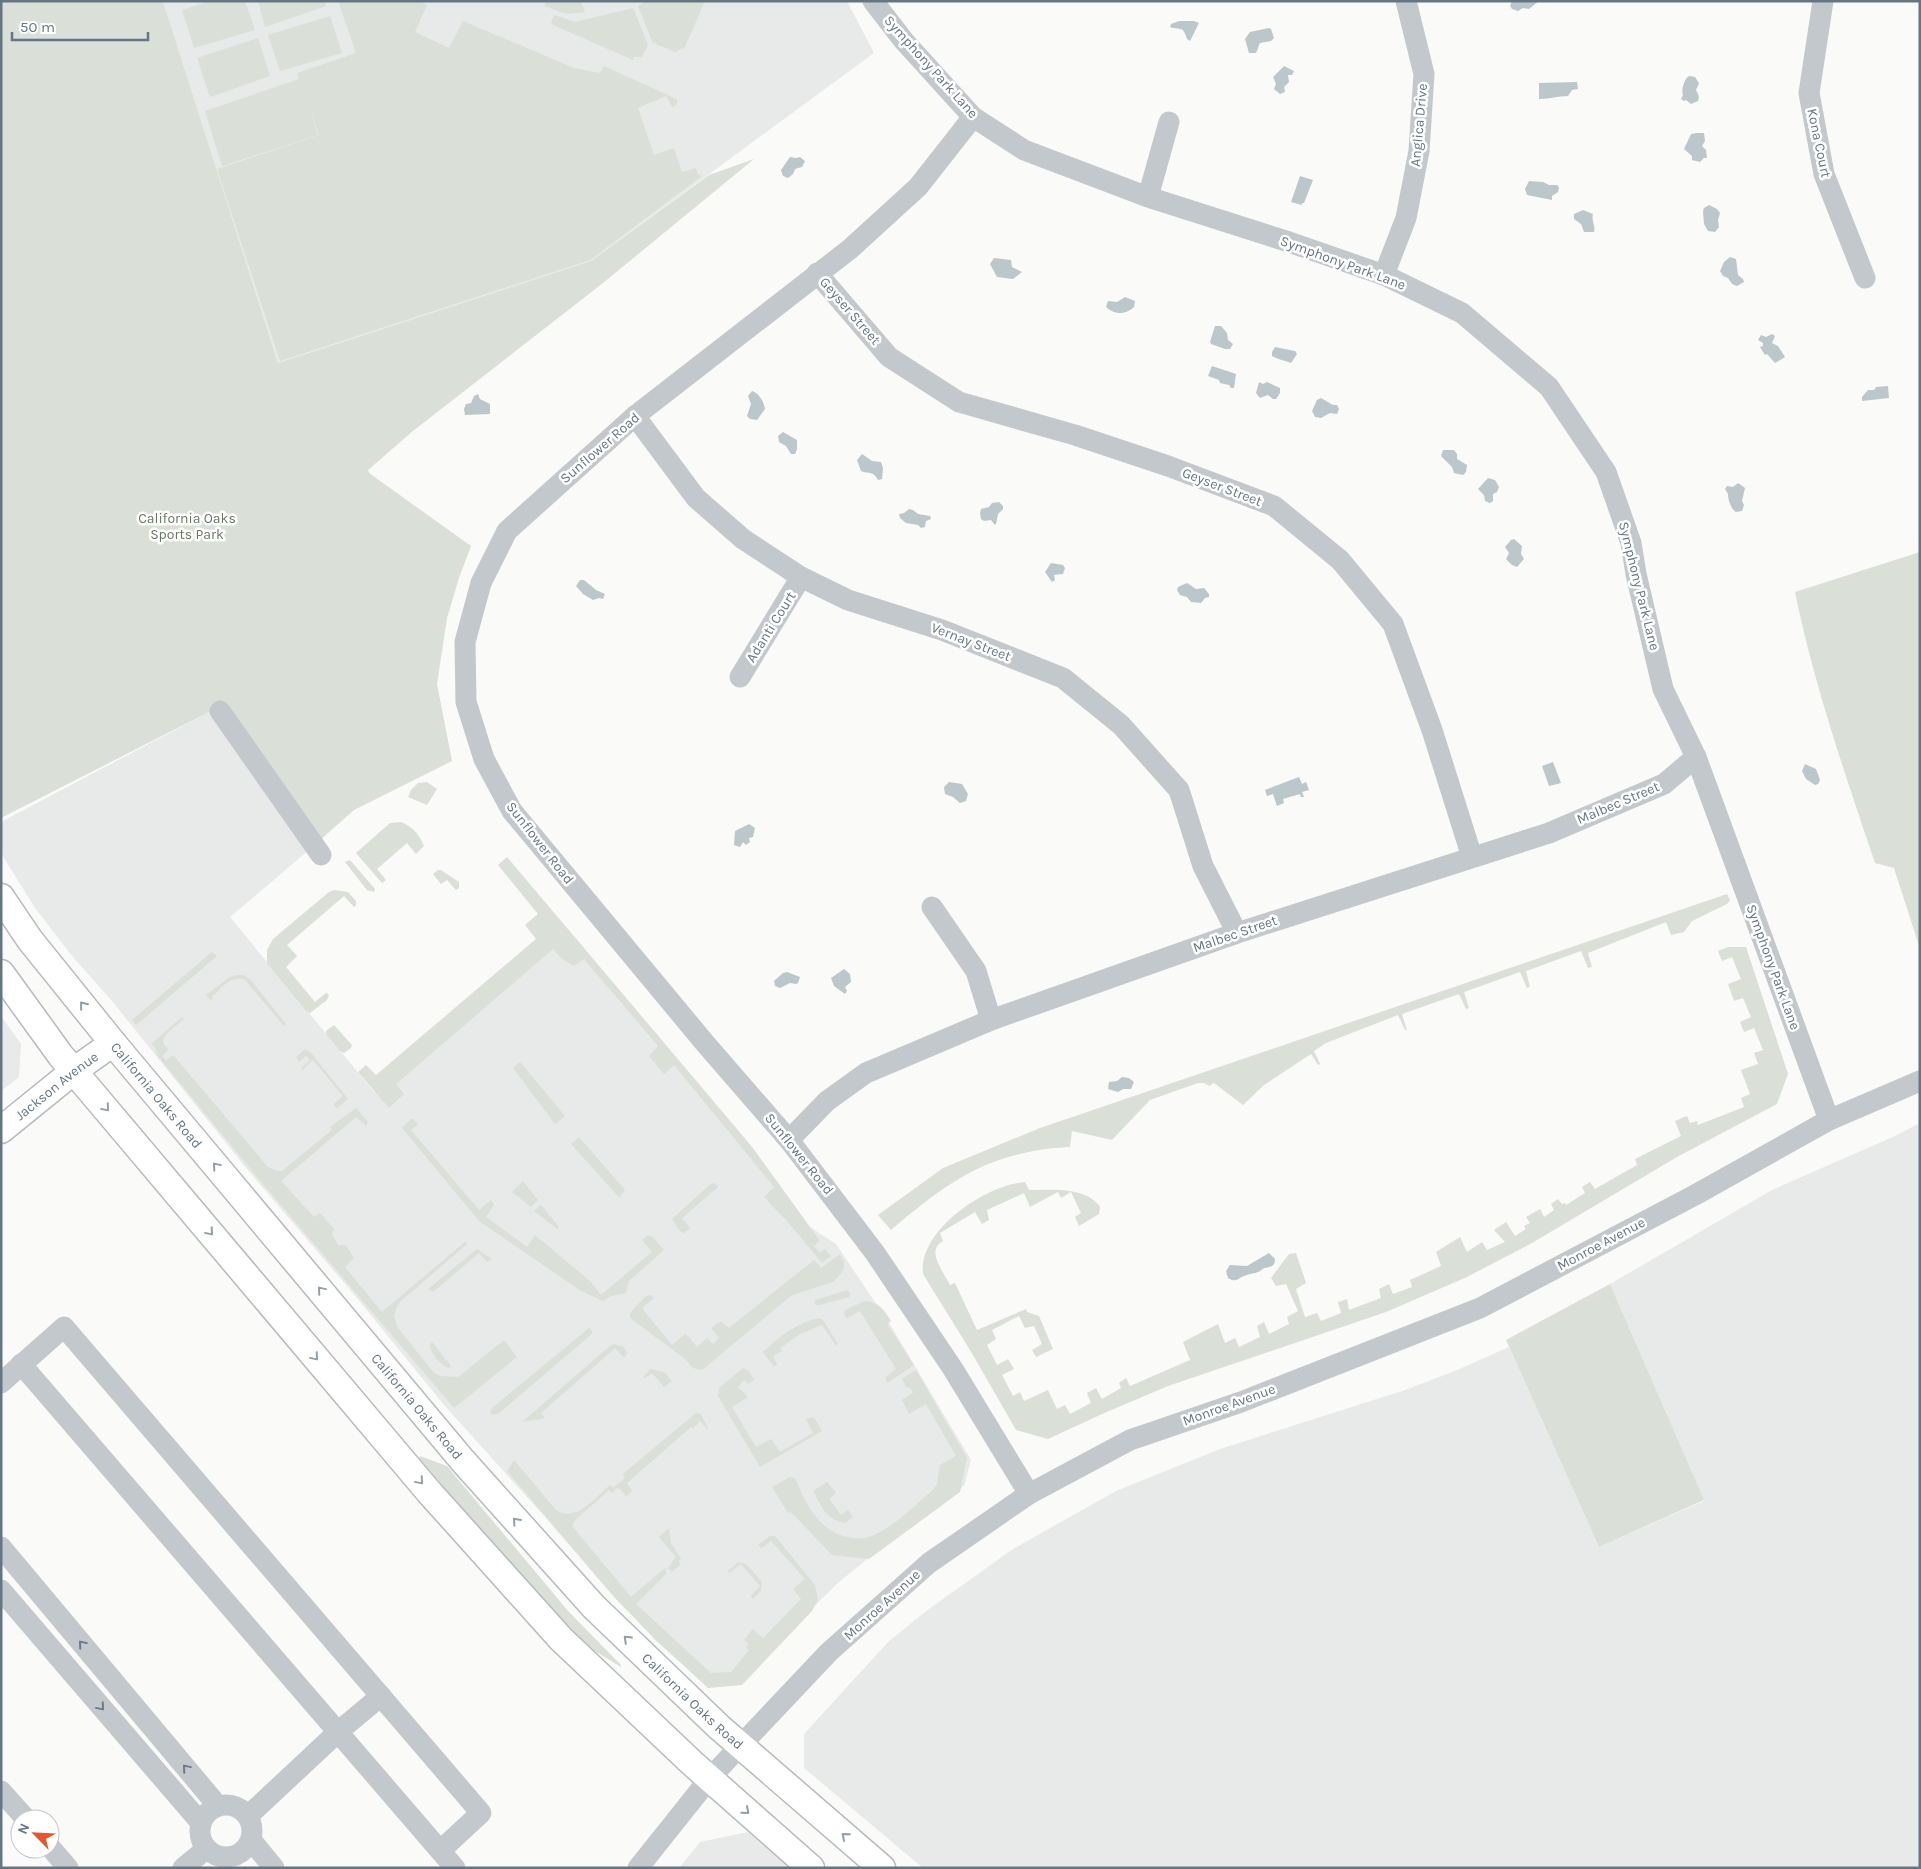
<svg xmlns="http://www.w3.org/2000/svg" width="1921" height="1869" font-family="Karla,sans-serif">
	<rect width="100%" height="100%" fill="#fafaf8"/>
	<g fill="#e8e9e9">
		<path d="M163,1H847L874,53L591,261L278,363Z"/>
		<path d="M211,711L309,850L230,917L375,1093L567,928L739,1132L807,1225L836,1244L891,1326L971,1460L964,1486L905,1528L838,1583L786,1634L742,1682L709,1686L657,1642L608,1590L545,1517L444,1405L357,1298L247,1169L112,1001L72,956L35,908L1,853V822Z"/>
		<path d="M1,1016L21,1044L19,1077L1,1091Z"/>
		<path d="M1920,1123V1868H923L804,1768V1734L889,1641L929,1609L1013,1549L1116,1491L1220,1449L1405,1390L1455,1371L1509,1347L1599,1547L1704,1501L1610,1284L1772,1190L1895,1136Z"/>
		<path d="M748,1832L790,1868H679L700,1842Z"/>
	</g>
	<g fill="#dadfd7">
		<path d="M1,1H163L278,363L591,261L709,175L754,159L603,283L413,431L368,470L369,473L471,546L459,578L447,618L437,684L452,761L354,810L309,850L211,711L1,818Z"/>
		<path d="M210,1H245L255,30L194,48L182,10Z"/>
		<path d="M258,1H325L326,6L265,27Z"/>
		<path d="M338,1H419L427,5L415,32L449,48L463,21L574,68L600,73L604,66L672,97L677,100V104L673,108L666,96L638,108L654,155L674,148L682,172L696,168L698,174L702,176L590,260L280,361L217,169L319,135L309,106L318,135L222,166L205,111L299,79L297,73L356,53Z"/>
		<path d="M546,1H581L585,12L567,14L544,6Z"/>
		<path d="M646,1H705L684,49L682,48L675,52L656,44L655,42L653,43L638,6Z"/>
		<path d="M633,8L648,45L642,57H634L633,60L551,24L554,15L575,22Z"/>
		<path d="M330,16L342,53L280,71L268,35Z"/>
		<path d="M258,38L270,76L210,97L197,58Z"/>
		<path d="M1920,552V949L1894,868L1875,863C1845,774 1814,685 1795,592Z"/>
		<path d="M427,782L437,789L427,805L408,797L411,790L418,783Z"/>
		<path d="M401,822C413,827 419,834 424,846L416,854L407,843L377,869L386,880L382,883L356,853L390,823Z"/>
		<path d="M507,857L753,1148L820,1241L814,1246L820,1253L825,1249L831,1256L822,1263L786,1220L764,1197L774,1187L674,1065L664,1074L649,1056L658,1046L584,959L574,966L562,959L553,949L396,1084L404,1094L389,1108L358,1072L366,1065L376,1075L536,939L525,925L538,914L498,865Z"/>
		<path d="M350,860L375,889L374,892L367,890L345,862Z"/>
		<path d="M438,870H441L459,882V888L456,890L447,880L441,884L433,874Z"/>
		<path d="M335,890L348,892L356,901V906L354,907L344,896L287,945L297,956L286,967L315,1002L326,993L329,995L327,1000L310,1013L307,1012L267,963V950L273,939L329,892Z"/>
		<path d="M1727,894L1730,900L1727,904L1692,921L1684,932L1671,935L1666,922L1588,953L1592,967L1588,968L1581,951L1526,971L1530,987L1527,988L1520,972L1464,992L1469,1008L1466,1009L1459,994L1402,1014L1407,1030H1405L1398,1015L1326,1043L1314,1051L1320,1064L1318,1065L1311,1054L1264,1085L1243,1105L1214,1083L1209,1086L1204,1083H1198L1150,1100L1112,1140L1072,1131L1070,1147C991,1151 950,1180 891,1230L878,1215L943,1168L1040,1128Z"/>
		<path d="M1728,947H1746L1788,1074L1777,1104L1677,1157L1532,1243L1467,1277L1386,1312L1168,1386L1102,1414L1048,1439L1016,1430L973,1355L923,1274C919,1235 970,1198 1003,1187C1010,1184 1018,1183 1025,1182L1029,1190C1051,1190 1086,1186 1100,1207L1099,1214L1079,1226L1075,1217L1081,1213L1071,1192L1061,1198L1058,1192L1030,1207L1024,1193L987,1210L989,1220L982,1224L975,1212L940,1233L943,1241C925,1251 944,1272 950,1285L955,1283L977,1330L1026,1309L1027,1312L1039,1316L1053,1349L1036,1357L1032,1350L1042,1344L1034,1326L1025,1328L1019,1316L992,1330L996,1339L987,1345L997,1365L1008,1359L1014,1369L1002,1375L1013,1396L1020,1392L1024,1401L1048,1390L1057,1409L1065,1405L1070,1414L1091,1403L1087,1393L1096,1388L1102,1399L1121,1388L1119,1383L1126,1378L1130,1386L1190,1360L1183,1342L1218,1324L1225,1343L1235,1338L1239,1347L1260,1337L1257,1326L1264,1322L1269,1334L1289,1324L1287,1317L1298,1311L1286,1284L1276,1286L1271,1278L1289,1254L1296,1253L1306,1283L1296,1289L1305,1317L1317,1313L1321,1321L1341,1313L1338,1302L1347,1299L1349,1310L1381,1298L1379,1289L1389,1284L1393,1294L1412,1287L1410,1280L1441,1266L1436,1252L1460,1237L1467,1252L1482,1242L1487,1250L1505,1242L1494,1230L1506,1222L1515,1236L1526,1229L1524,1226L1530,1223L1526,1217L1540,1209L1544,1217L1554,1210L1551,1204L1558,1199L1562,1204L1565,1203L1566,1205L1585,1193L1582,1187L1590,1182L1595,1189L1637,1165L1635,1159L1681,1136L1675,1121L1687,1116L1690,1123L1697,1121L1698,1125L1744,1107L1741,1098L1750,1094L1741,1070L1758,1064L1754,1053L1763,1050L1754,1028L1744,1032L1740,1022L1751,1017L1743,998L1734,1001L1728,984L1741,979L1732,957L1722,961L1718,951Z"/>
		<path d="M212,952L217,956L136,1025L132,1020Z"/>
		<path d="M237,975H243L250,979L286,1024L284,1026L245,980C231,974 222,988 212,997L213,999L210,1000L206,995L230,977Z"/>
		<path d="M182,1017L184,1019C178,1024 162,1035 163,1042C163,1044 167,1048 168,1050L162,1056L166,1060L173,1055L268,1167L277,1171H282L332,1130L330,1127L356,1108L368,1122L366,1126L356,1117L281,1181L314,1217L320,1213L334,1229L332,1234L338,1245H346L354,1258L345,1267L382,1312L466,1241L467,1244L400,1302L396,1309L394,1316L398,1328L434,1373L440,1376L458,1377L504,1340L517,1357L454,1408L257,1177L157,1055L155,1047L151,1044Z"/>
		<path d="M334,1025L352,1045L351,1048L344,1053L340,1051L326,1034V1031Z"/>
		<path d="M305,1049L311,1053L348,1099L337,1108L334,1106V1104L343,1096L313,1060L302,1070L301,1068L310,1060L306,1056L299,1062L296,1057Z"/>
		<path d="M520,1062L565,1116L555,1124L513,1068Z"/>
		<path d="M411,1119H413L418,1124L411,1130L479,1210L491,1200L494,1205L486,1217L527,1247L535,1235L591,1282L601,1295L652,1252L642,1240L648,1235L653,1237L664,1250L629,1281L626,1293L611,1296L603,1301L581,1291L479,1221L402,1128Z"/>
		<path d="M579,1137L625,1190L619,1197L571,1144Z"/>
		<path d="M523,1181L538,1200L531,1207L512,1192Z"/>
		<path d="M712,1183L716,1184L718,1187L682,1218L690,1228L684,1233L680,1231L672,1219Z"/>
		<path d="M541,1205L559,1227L557,1229L534,1211Z"/>
		<path d="M477,1249L492,1259L487,1262L479,1253L433,1292L428,1289Z"/>
		<path d="M840,1254L844,1261V1267L840,1275L833,1282L792,1295L702,1370L693,1368L684,1358L630,1318V1313L646,1296L651,1295L654,1298L642,1308L672,1345L685,1334L688,1336L697,1347L707,1338L713,1344L719,1338L711,1328L721,1321L729,1328L814,1260L821,1268Z"/>
		<path d="M1610,1284L1704,1500L1599,1547L1506,1340Z"/>
		<path d="M847,1290L851,1294L849,1297L820,1305H816L814,1302L816,1300Z"/>
		<path d="M865,1301C879,1302 884,1310 891,1321L887,1324L914,1365L887,1383L885,1378L896,1369L860,1311L847,1318L844,1314L845,1310Z"/>
		<path d="M819,1318L823,1320L838,1344L836,1345L822,1325L800,1334L780,1348L782,1351L773,1356L777,1364L774,1367L763,1352C780,1336 796,1323 819,1318Z"/>
		<path d="M589,1328L593,1332L586,1339L498,1414L492,1415L490,1412L492,1408Z"/>
		<path d="M432,1342L451,1366L450,1368C440,1366 431,1354 430,1345Z"/>
		<path d="M614,1344L624,1347L627,1353L625,1357H623L615,1348L541,1413L545,1418L522,1422L610,1346Z"/>
		<path d="M743,1368L749,1371L754,1380L748,1384L744,1380L738,1387L748,1397L732,1407L756,1447L771,1439L780,1452L813,1433L806,1419L813,1417L815,1419L822,1431L760,1467L718,1396L719,1388Z"/>
		<path d="M650,1369L664,1372L672,1381L664,1387L652,1373L643,1379L644,1376Z"/>
		<path d="M916,1370L967,1458L960,1492L869,1559L832,1555L791,1512L788,1513L772,1487L790,1477L795,1478C805,1502 817,1528 843,1536C853,1539 864,1540 874,1535C896,1525 914,1506 933,1490L937,1484L940,1465L956,1456L926,1404L909,1414L902,1400L913,1393L910,1387L907,1388L902,1379Z"/>
		<path d="M696,1413L701,1414L709,1431L700,1421L693,1428L691,1427L627,1483L632,1491L626,1496L620,1489L616,1488L612,1493L609,1490L574,1521L572,1526L631,1597L665,1568L666,1574L636,1604L711,1673L731,1672L749,1650L746,1647L749,1644L744,1640L753,1629L763,1638L801,1599L793,1589L805,1579L771,1541L762,1548L758,1545L770,1536H775L815,1585L818,1600L812,1611L742,1685L708,1688L657,1641L615,1598L507,1471L514,1460L556,1510C576,1523 595,1498 610,1485L613,1488L625,1478L623,1474Z"/>
		<path d="M420,1456L447,1466L568,1611L621,1665V1667L572,1637L419,1458Z"/>
		<path d="M827,1482L836,1493L829,1499L841,1515L848,1510L853,1517L845,1523C824,1518 823,1508 813,1491Z"/>
		<path d="M669,1528L671,1543L681,1559L679,1561L680,1565L672,1572L668,1568L676,1557L659,1537Z"/>
		<path d="M738,1562L746,1564L762,1582L761,1591L753,1599L751,1596L760,1586L741,1564L729,1573L728,1571Z"/>
	</g>
	<g fill="#bbc7cb">
		<path d="M1512,1H1539L1529,9L1523,8L1518,11L1512,9L1510,6Z"/>
		<path d="M1179,21H1194L1199,23L1190,41L1187,39C1183,25 1181,31 1170,27L1171,24Z"/>
		<path d="M1269,28L1271,29L1274,38L1271,41C1254,44 1262,42 1256,53H1249L1245,39L1250,32Z"/>
		<path d="M1284,66L1294,71L1292,75H1288L1289,82L1284,87L1285,92L1280,94L1274,89L1276,84L1273,77Z"/>
		<path d="M1689,76L1695,77L1699,83L1696,90C1698,95 1700,95 1698,101L1691,104L1686,100L1684,101L1681,99L1683,95C1681,90 1684,79 1689,76Z"/>
		<path d="M1577,82L1578,89L1572,90L1568,96C1556,96 1552,99 1539,99V83Z"/>
		<path d="M1697,133H1704L1705,141L1702,146L1706,150L1707,158H1704L1700,162L1692,160V156L1684,149L1691,134Z"/>
		<path d="M790,157L796,158L800,157L805,161L802,167L795,169L793,174L788,178L783,176L781,170Z"/>
		<path d="M1300,176L1313,180L1304,203H1302V205L1291,202Z"/>
		<path d="M1529,181L1543,182L1549,185H1557L1559,187L1558,192L1552,196V200L1527,195L1525,189Z"/>
		<path d="M1709,205L1717,209L1720,213L1718,220L1719,227L1715,232L1708,231L1704,224C1704,219 1702,211 1704,208Z"/>
		<path d="M1583,210L1593,214C1591,220 1596,227 1594,232H1584L1581,224L1574,219V214Z"/>
		<path d="M1730,257L1736,259L1738,275L1743,279L1744,282L1737,286L1732,284L1728,278L1723,276L1720,271L1724,262Z"/>
		<path d="M994,258L1011,260L1012,267L1022,272L1013,279L997,277L990,264Z"/>
		<path d="M1125,297L1135,301L1134,307C1125,315 1115,315 1106,307L1108,301L1117,302Z"/>
		<path d="M1215,326H1221L1227,333L1228,340L1233,344L1230,349H1225L1211,344L1210,342Z"/>
		<path d="M1772,334L1775,336L1772,343L1778,346L1785,357L1775,363L1767,354L1765,355L1760,347L1763,346V343L1758,340L1761,335L1766,337Z"/>
		<path d="M1275,347L1295,351L1297,354L1291,363C1284,360 1279,360 1272,356V352Z"/>
		<path d="M1212,366L1236,374L1234,388H1231L1229,385L1220,383L1219,380L1208,376Z"/>
		<path d="M1259,382L1263,384L1267,382L1280,388V393L1276,399H1273L1268,395L1260,398L1256,393Z"/>
		<path d="M1888,386L1889,398L1862,401V397L1868,390H1874L1876,387Z"/>
		<path d="M752,391C759,393 764,402 765,409L757,420L750,419L747,416L751,404L748,396Z"/>
		<path d="M478,394L480,399L490,404V414L465,415L464,409L466,404L471,403L474,396Z"/>
		<path d="M1321,398L1333,405H1337L1339,409L1337,414L1330,413L1321,418L1315,417L1312,411L1317,400Z"/>
		<path d="M783,432L797,440V449L795,454H791L786,446L779,442L778,436Z"/>
		<path d="M1443,450H1454L1457,454V459L1467,465L1466,472L1463,475L1454,473L1452,467L1441,456Z"/>
		<path d="M862,454L872,461L881,462L883,468L882,479L878,480C874,471 869,474 861,471L857,460Z"/>
		<path d="M1488,478L1495,480L1499,487L1497,492L1493,494V501L1490,503L1485,501L1484,495L1478,489Z"/>
		<path d="M1738,483L1745,488L1742,501L1744,505L1742,511L1736,512C1731,509 1728,500 1728,494L1725,489L1727,486L1733,487Z"/>
		<path d="M999,502L1003,506V509L998,514L996,524L995,525L991,520L984,521L981,519L980,513L981,509L989,507L992,503Z"/>
		<path d="M909,509L913,510L918,514L930,516L931,519L926,521L925,527L921,528L918,525L906,523L900,518L899,514L904,513Z"/>
		<path d="M1514,539L1522,546L1521,554L1524,559L1517,567L1512,565L1506,559L1509,553L1505,547L1511,540Z"/>
		<path d="M1051,563L1063,565L1065,568L1063,574L1054,575L1055,580L1052,582L1045,572Z"/>
		<path d="M580,580H584L596,590L605,594L603,599L599,598L593,600L583,594L576,586Z"/>
		<path d="M1187,583L1196,589L1204,588L1209,594V597L1205,598L1201,603L1191,602L1187,597L1180,595L1177,590L1178,587Z"/>
		<path d="M1553,762L1561,783L1549,786L1542,766Z"/>
		<path d="M1805,764L1816,769L1820,780L1818,784L1815,785L1806,779L1802,771Z"/>
		<path d="M1299,777L1302,784L1306,782L1309,790L1302,792L1304,797H1301L1300,794L1283,799L1284,803L1277,806L1273,794L1267,796L1265,790Z"/>
		<path d="M949,782L962,784L968,794L966,801L960,803L953,797L945,794L944,787Z"/>
		<path d="M749,824L755,828L753,837L749,838L750,842L746,845L743,842L740,847L734,845L735,831Z"/>
		<path d="M844,969L850,974L851,982L845,987L847,991L845,994L834,986L831,978Z"/>
		<path d="M787,972L800,977L798,983L796,984L790,983L780,988L775,986L774,981L783,973Z"/>
		<path d="M1122,1077L1129,1078L1134,1082L1131,1089H1123L1118,1092L1108,1089L1109,1082L1117,1081Z"/>
		<path d="M1269,1253L1275,1259C1275,1267 1270,1267 1264,1268C1256,1275 1253,1272 1244,1276C1237,1279 1236,1283 1228,1278L1226,1271L1230,1265L1247,1266Z"/>
	</g>
	<g fill="none" stroke-linecap="round" stroke-linejoin="round">
		<g stroke="#b5babe" stroke-width="29">
			<g id="major">
				<path id="s1" d="M1,897L30,940L113,1043L463,1461L594,1607L719,1727L882,1868"/>
				<path d="M1,973L61,1056L429,1492L561,1639L692,1763L811,1868"/>
				<path id="s2" d="M1,1130L75,1070L113,1043"/>
			</g>
		</g>
		<g stroke="#c3c8cc" stroke-width="21">
			<path d="M873,1L904,41L973,117L1024,150L1148,197L1286,241L1384,275L1462,313L1549,387L1606,472L1631,543L1636,574L1663,689L1696,757L1829,1120"/>
			<path d="M1823,1L1809,93L1824,174L1865,278"/>
			<path d="M973,117L918,187L850,249L635,416L507,531L481,583L465,642L466,702L484,759L512,811L704,1042L789,1140L875,1253L953,1369L1029,1494"/>
			<path d="M1148,197L1169,122"/>
			<path d="M817,273L889,357L959,402L1075,435L1168,466L1274,506L1340,560L1393,624L1432,730L1472,857"/>
			<path d="M1384,275L1406,218L1419,151L1424,74L1406,1"/>
			<path d="M635,416L696,498L743,539L801,577L848,600L942,630L1063,678L1121,725L1179,790L1203,866L1237,933"/>
			<path d="M740,677L801,577"/>
			<path d="M220,711L321,855"/>
			<path d="M932,907L976,971L991,1020"/>
			<path d="M789,1140L827,1101L866,1073L991,1020L1237,933L1549,833L1664,784L1696,757"/>
			<path d="M21,1364L455,1868"/>
			<path d="M1,1383L64,1327L481,1813L441,1850"/>
			<path d="M1,1547L218,1806"/>
			<path d="M1,1590L201,1823"/>
			<path d="M1,1791L26,1819"/>
			<circle cx="226" cy="1831" r="26"/>
			<path d="M248,1816L339,1731L381,1696"/>
			<path d="M251,1840L274,1868"/>
			<path d="M50,1847L68,1868"/>
			<path d="M183,1868L206,1849"/>
			<path d="M638,1868L709,1779L829,1652L929,1563L1029,1494L1130,1440L1241,1402L1480,1308L1695,1195L1829,1120L1920,1081"/>
		</g>
		<use href="#major" stroke="#fff" stroke-width="26"/>
	</g>
	<defs><path id="oneway-chevron" d="M-2-3.5L2.5 0L-2 3.5" fill="none" stroke-width="1.6" stroke-linecap="round" stroke-linejoin="round" transform="scale(1.25)"/></defs>
	<g stroke="#939fa8">
		<use href="#oneway-chevron" transform="translate(83 1005) rotate(-129)"/>
		<use href="#oneway-chevron" transform="translate(106 1108) rotate(50)"/>
		<use href="#oneway-chevron" transform="translate(216 1166) rotate(-130)"/>
		<use href="#oneway-chevron" transform="translate(210 1232) rotate(50)"/>
		<use href="#oneway-chevron" transform="translate(321 1290) rotate(-130)"/>
		<use href="#oneway-chevron" transform="translate(315 1357) rotate(50)"/>
		<use href="#oneway-chevron" transform="translate(420 1481) rotate(50)"/>
		<use href="#oneway-chevron" transform="translate(516 1521) rotate(-132)"/>
		<use href="#oneway-chevron" transform="translate(627 1639) rotate(-136)"/>
		<use href="#oneway-chevron" transform="translate(746 1811) rotate(41)"/>
		<use href="#oneway-chevron" transform="translate(845 1836) rotate(-139)"/>
	</g>
	<g stroke="#6a7a87">
		<use href="#oneway-chevron" transform="translate(82 1644) rotate(-130)"/>
		<use href="#oneway-chevron" transform="translate(101 1707) rotate(50)"/>
		<use href="#oneway-chevron" transform="translate(186 1768) rotate(-130)"/>
	</g>
	<g text-anchor="middle" dominant-baseline="central" stroke-width="5" stroke-linejoin="round" paint-order="stroke">
		<g font-size="14" fill="#657683" stroke="#fff">
			<text transform="translate(931 67) rotate(48)">Symphony Park Lane</text>
			<text transform="translate(1419 125) rotate(-85)">Anglica Drive</text>
			<text transform="translate(1819 143) rotate(78)">Kona Court</text>
			<text transform="translate(1343 263) rotate(20)">Symphony Park Lane</text>
			<text transform="translate(850 311) rotate(49)">Geyser Street</text>
			<text transform="translate(600 448) rotate(-41)">Sunflower Road</text>
			<text transform="translate(1222 487) rotate(21)">Geyser Street</text>
			<text transform="translate(1639 586) rotate(76)">Symphony Park Lane</text>
			<text transform="translate(771 627) rotate(-58)">Adanti Court</text>
			<text transform="translate(971 642) rotate(21)">Vernay Street</text>
			<text transform="translate(1618 803) rotate(-23)">Malbec Street</text>
			<text transform="translate(540 843) rotate(52)">Sunflower Road</text>
			<text transform="translate(1235 934) rotate(-19)">Malbec Street</text>
			<text transform="translate(1773 967) rotate(70)">Symphony Park Lane</text>
			<text stroke="none"><textPath href="#s2" startOffset="71">Jackson Avenue</textPath></text>
			<text stroke="none"><textPath href="#s1" startOffset="252">California Oaks Road</textPath></text>
			<text transform="translate(799 1154) rotate(51)">Sunflower Road</text>
			<text transform="translate(1601 1244) rotate(-28)">Monroe Avenue</text>
			<text transform="translate(1229 1405) rotate(-20)">Monroe Avenue</text>
			<text stroke="none"><textPath href="#s1" startOffset="658">California Oaks Road</textPath></text>
			<text transform="translate(882 1605) rotate(-42)">Monroe Avenue</text>
			<text stroke="none"><textPath href="#s1" startOffset="1062">California Oaks Road</textPath></text>
		</g>
		<g font-size="14" fill="#687a64" stroke="#fff">
			<text x="187" y="518">California Oaks<tspan x="187" dy="16">Sports Park</tspan></text>
		</g>
	</g>
	<rect width="1921" height="1869" fill="none" stroke="#657683" stroke-width="5"/>
	<g transform="translate(35 1834) rotate(294)"><circle r="24" fill="#ffffff" stroke="#c1c8cd"/>
	<path d="M0-4L9 19L0 12L-9 19Z" fill="#e4572e"/>
	<text y="-8" font-size="14" font-weight="bold" text-anchor="middle" fill="#657683">N</text>
	</g>
	<path d="M12 32v8h136v-8" fill="none" stroke="#657683" stroke-width="2.5"/>
	<text x="20" y="32" font-size="15" fill="#657683" stroke="#ffffff" stroke-width="4" paint-order="stroke">50 m</text>
</svg>
